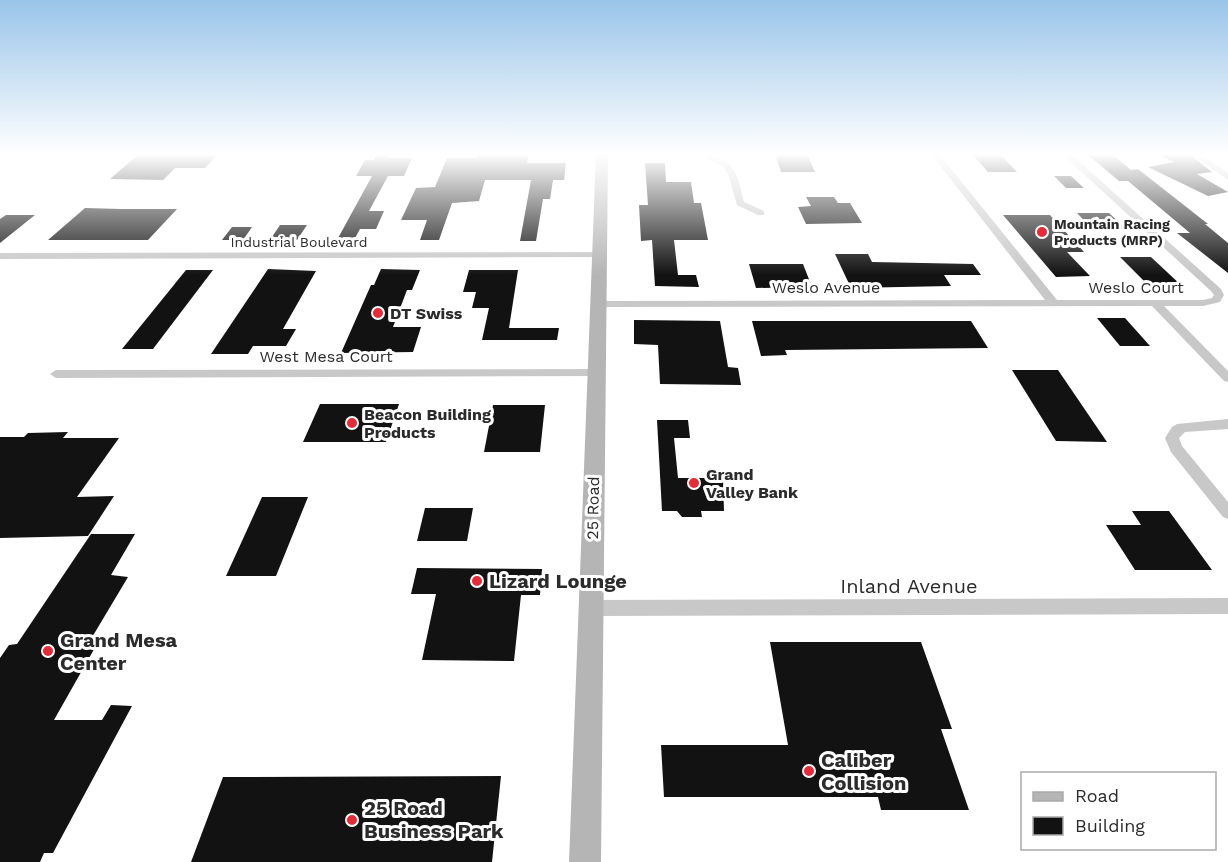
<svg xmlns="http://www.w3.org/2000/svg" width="1228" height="862" font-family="'Work Sans',sans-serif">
	<rect width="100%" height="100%" fill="#fff"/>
	<g fill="#121212">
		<path d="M139,154H218L205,168H175L163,180L110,179Z"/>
		<path d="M377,154H390L387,158H412L404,176H388L369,211H384L376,229H360L354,240H337L372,176H356L365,160H374Z"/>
		<path d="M478,154H529L527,163H566L564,180H553L550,199H543L536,241H520L531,180H485L479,201L452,203L439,240H420L427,220H401L416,188L435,187L447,158H477Z"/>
		<path d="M775,154H807L815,172H781Z"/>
		<path d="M972,154H1000L1017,172H988Z"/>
		<path d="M1087,154H1112L1131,170L1138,169L1208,224H1205L1228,243V273L1177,233H1190L1128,181H1119Z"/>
		<path d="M1157,154H1189L1212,172L1197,174L1228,192L1208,196L1148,167L1174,162Z"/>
		<path d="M645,163H665L666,182H691L694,203H701L708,240H674L678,275H696L699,287L655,286L652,240L641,241L639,205H648Z"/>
		<path d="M1054,176H1071L1084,188H1066Z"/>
		<path d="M806,197H834L838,203H850L862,223L806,224L798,207L811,206Z"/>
		<path d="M85,208L121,209H177L148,240H48Z"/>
		<path d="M1077,213H1109L1126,229H1092Z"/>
		<path d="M6,215H35L0,243V219Z"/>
		<path d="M1003,215H1050L1084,252H1067L1090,276L1056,277Z"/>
		<path d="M280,225H307L297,240H270Z"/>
		<path d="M232,227H252L243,240H222Z"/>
		<path d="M835,254H868L872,262L973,264L981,275H944L951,286L851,288Z"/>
		<path d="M1120,257H1151L1183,287H1150Z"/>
		<path d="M749,264H803L812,287L756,288Z"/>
		<path d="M268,269L316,271L283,329H296L286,346H253L248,354H211Z"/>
		<path d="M381,269L420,270L412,290H407L393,327H421L413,352L341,353L371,285H374Z"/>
		<path d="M186,270H213L153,349H122Z"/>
		<path d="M469,270H518L509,328H559L557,340H482L489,308H472L476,292H463Z"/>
		<path d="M1097,318H1125L1150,346H1120Z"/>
		<path d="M634,320L720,321L728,367L738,368L741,385L660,384L658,345L634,344Z"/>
		<path d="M752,321H971L988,348L785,350L787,355L761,356Z"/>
		<path d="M1012,370H1058L1107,442L1056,441Z"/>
		<path d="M320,404H399L386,442H303Z"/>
		<path d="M493,405H545L540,452H484Z"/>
		<path d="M657,420H688L690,438H674L678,478H723L724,511H701L702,517H682L677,511H662Z"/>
		<path d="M68,432L63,438H119L77,497L114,496L88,536L0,538V437H24L28,433Z"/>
		<path d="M262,497H308L276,576H226Z"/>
		<path d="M425,508H473L467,541H417Z"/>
		<path d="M1132,511H1169L1212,570H1135L1106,525H1141Z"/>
		<path d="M91,534H135L111,575L128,577L88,644H97L54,720H102L111,705L132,706L53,853H44L40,862H0V658L9,645L17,644Z"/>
		<path d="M417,568L542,569L540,595H521L514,661L422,660L436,594H411Z"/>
		<path d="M770,642H921L952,729H941L969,810H881L878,797H664L661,745H788Z"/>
		<path d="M501,776L492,862H191L223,777Z"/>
	</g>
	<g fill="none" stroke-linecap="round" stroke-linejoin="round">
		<g fill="#c8c8c8" fill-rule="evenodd">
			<path d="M699,154C733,154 737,173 744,202L764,211V215H758L737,205L729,177L724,167Z"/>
			<path d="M931,154H939L1057,300H1203L1212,298L1214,295L1211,291L1062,154H1071L1221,289L1224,295L1220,302L1203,306H1164L1228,371V382L1224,381L1152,306L598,307L593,304L598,301L1045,300Z"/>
			<path d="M1191,154H1201L1228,173V180Z"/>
			<path d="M599,252L604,255L603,257L0,259V253Z"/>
			<path d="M596,369L602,373L600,376L56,378L50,374L56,370Z"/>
			<path d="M1228,419V429L1185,432L1179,438L1182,446L1228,502V519L1223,517L1171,452L1165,438L1172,427L1177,424Z"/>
			<path d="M1228,598V614L591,616L585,613L583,608L585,603L591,600Z"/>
		</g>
		<path fill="#b5b5b5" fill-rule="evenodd" d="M596,154H608L601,862H569Z"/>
	</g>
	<linearGradient id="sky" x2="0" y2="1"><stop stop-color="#99c4e9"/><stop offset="0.56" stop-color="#fff"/><stop offset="1" stop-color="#fff" stop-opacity="0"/></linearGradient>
	<rect width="1228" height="275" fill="url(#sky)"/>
	<g fill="#e62a37" stroke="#fff" stroke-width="2">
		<circle cx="1042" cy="232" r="6"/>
		<circle cx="378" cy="313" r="6"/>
		<circle cx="352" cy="423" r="6"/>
		<circle cx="694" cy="483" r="6"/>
		<circle cx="477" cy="581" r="6"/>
		<circle cx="48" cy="651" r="6"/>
		<circle cx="809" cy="771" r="6"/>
		<circle cx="352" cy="820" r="6"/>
	</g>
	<g text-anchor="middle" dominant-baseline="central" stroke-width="6" stroke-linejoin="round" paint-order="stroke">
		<g font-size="14" font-weight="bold" fill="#2b2b2b" stroke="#fff" text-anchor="start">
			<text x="1054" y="224">Mountain Racing<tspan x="1054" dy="16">Products (MRP)</tspan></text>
		</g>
		<g font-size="14" fill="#2b2b2b" stroke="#fff">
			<text x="299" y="242">Industrial Boulevard</text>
		</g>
		<g font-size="16" fill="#2b2b2b" stroke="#fff">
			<text x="826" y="287">Weslo Avenue</text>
			<text x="1136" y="287">Weslo Court</text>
			<text x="326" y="356">West Mesa Court</text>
			<text transform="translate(593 508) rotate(-89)">25 Road</text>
		</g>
		<g font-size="16" font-weight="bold" fill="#2b2b2b" stroke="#fff" text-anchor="start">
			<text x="390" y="313">DT Swiss</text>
			<text x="364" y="414">Beacon Building<tspan x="364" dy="18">Products</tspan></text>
			<text x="706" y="474">Grand<tspan x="706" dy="18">Valley Bank</tspan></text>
		</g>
		<g font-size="20" font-weight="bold" fill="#2b2b2b" stroke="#fff" text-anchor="start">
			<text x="489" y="581">Lizard Lounge</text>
			<text x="60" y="640">Grand Mesa<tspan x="60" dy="23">Center</tspan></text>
			<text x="821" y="760">Caliber<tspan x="821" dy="23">Collision</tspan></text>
			<text x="364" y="808">25 Road<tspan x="364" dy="23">Business Park</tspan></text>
		</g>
		<g font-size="20" fill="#2b2b2b" stroke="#fff">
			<text x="909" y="586">Inland Avenue</text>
		</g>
	</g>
	<rect x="1021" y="772" width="195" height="78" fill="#ffffff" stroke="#aaaaaa" stroke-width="1.5"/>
	<rect x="1033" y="792" width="30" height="9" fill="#b5b5b5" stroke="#aaaaaa" stroke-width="1.5"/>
	<text x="1075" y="802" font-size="18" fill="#2b2b2b">Road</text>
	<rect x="1033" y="817" width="30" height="18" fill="#121212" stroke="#aaaaaa" stroke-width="1.5"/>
	<text x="1075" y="832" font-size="18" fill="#2b2b2b">Building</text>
</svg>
